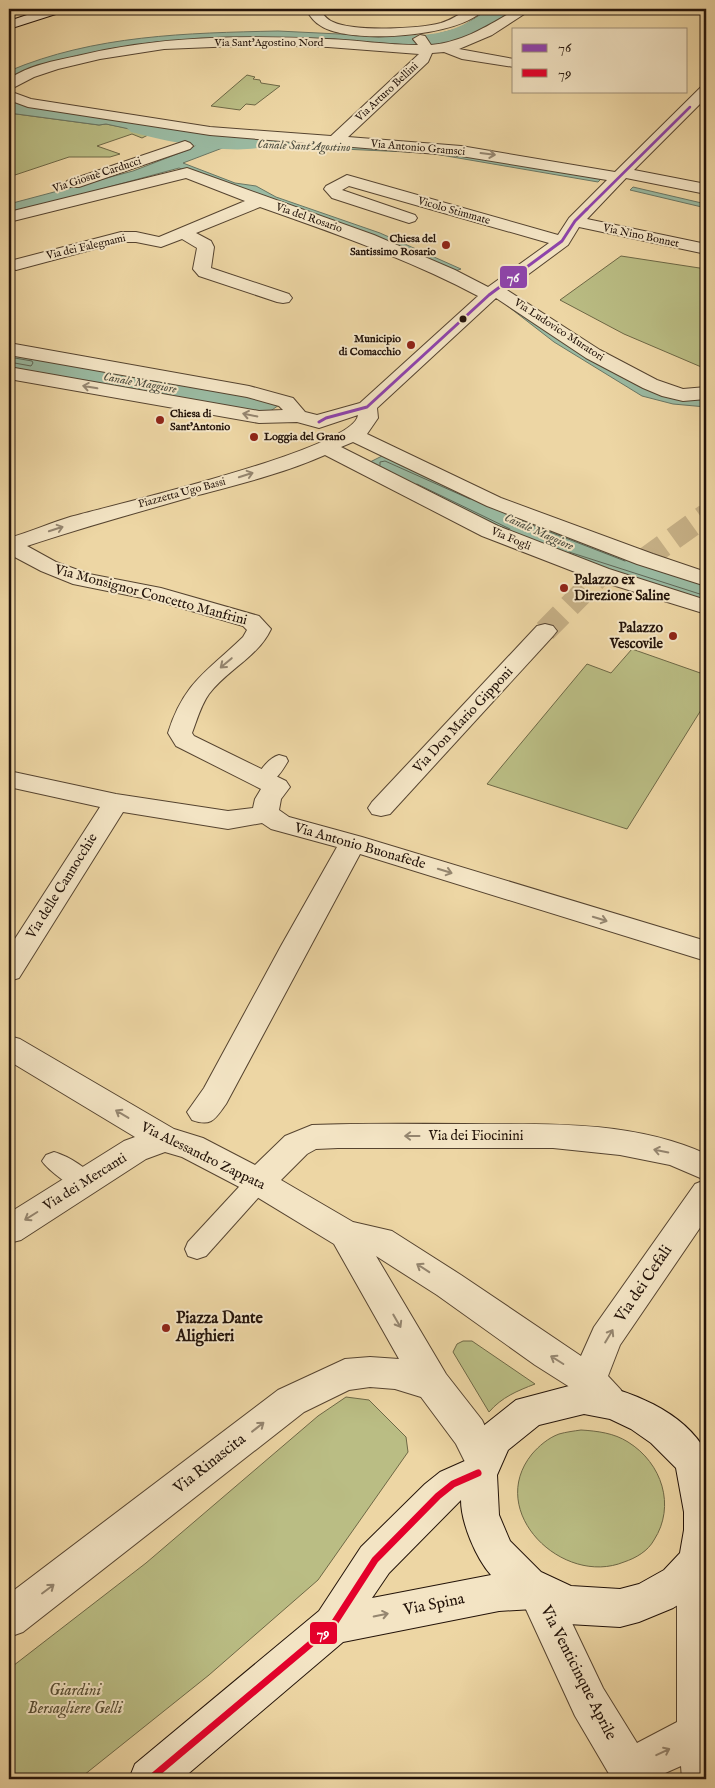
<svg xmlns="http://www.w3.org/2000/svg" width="715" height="1788" font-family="'IM FELL English',serif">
	<rect width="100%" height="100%" fill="#edd6a4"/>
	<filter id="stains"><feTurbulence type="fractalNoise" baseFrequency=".004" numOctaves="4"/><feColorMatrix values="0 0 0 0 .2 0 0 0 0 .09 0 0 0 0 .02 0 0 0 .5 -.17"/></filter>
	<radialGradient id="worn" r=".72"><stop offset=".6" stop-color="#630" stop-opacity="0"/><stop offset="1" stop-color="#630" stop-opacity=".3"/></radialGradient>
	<g fill="#babd84" stroke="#6e6846">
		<path d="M247,75L255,77L253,79L260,80L261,83L280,86L255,105L246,104L240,110L211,106Z"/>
		<path d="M9,113L99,125L106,124L152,133L142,138L132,134L97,146L120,154L110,157H69L9,177Z"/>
		<path d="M621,256L706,269V369L624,334L560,300Z"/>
		<path d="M632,649L706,675V702L627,829L487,784L587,664L611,673Z"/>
		<path d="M463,1341H472L535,1384C517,1391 502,1397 489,1412L453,1352L457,1344Z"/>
		<path d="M346,1397L369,1400L406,1437L408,1452L318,1580L209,1675L79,1779H9V1669L146,1563L318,1416Z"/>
		<path d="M581,1430C597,1431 614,1433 628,1442C662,1463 676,1506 654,1540C648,1551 636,1558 624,1562C563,1587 485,1512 532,1454C539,1446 548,1438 559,1434C566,1432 574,1431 581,1430Z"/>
	</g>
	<g fill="#9abaa2" stroke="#6a7765">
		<path d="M489,9H516L471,35L441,42L434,35L460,28Z"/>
		<path d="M278,31L400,37L410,44L355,41L210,39L156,42L109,49L15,76L9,79V71C94,35 187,33 278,31Z"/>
		<path d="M9,98L16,102L149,125L195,135L185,141L106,124L99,125L9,113Z"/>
		<path d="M209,136L431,149L602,178L598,182L429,153L233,144L183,163L235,183L256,186L276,197L380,233L461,269L452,272L179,168L9,214V204L133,171L190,149Z"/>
		<path d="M633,187L706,204V208L630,190Z"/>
		<path d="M505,304L676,397H706V407L673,404L642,396L554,342Z"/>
		<path d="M9,352L207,387L279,405L269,412L264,413L9,367Z"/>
		<path d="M384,455L687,575L706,581V601L613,572L512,536L370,462Z"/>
	</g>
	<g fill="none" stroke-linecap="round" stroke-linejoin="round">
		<g stroke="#5e6656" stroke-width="1">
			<path d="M9,357L32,361L33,363L31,366L9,362"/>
			<path d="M380,465V462L385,461L470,499"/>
			<path d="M417,484L510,529"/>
			<path d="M506,515L625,561"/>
			<path d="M569,552L706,596"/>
		</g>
		<g fill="#9abaa2" fill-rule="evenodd">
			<path d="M491,9H513L510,13C497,21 485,30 470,36C438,49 379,50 345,42L343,38L345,34L352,32C385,34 421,40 453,29C467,24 479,16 491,9Z"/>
			<path d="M138,122L214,136H255L263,137L266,142L263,147C227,155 166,141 131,132L127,128L131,124Z"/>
		</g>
		<g stroke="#c5af85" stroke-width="23" stroke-dasharray="23 12" stroke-linecap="butt">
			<path d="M645,559L706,515"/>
			<path d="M545,631L598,577"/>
		</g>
		<g stroke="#564430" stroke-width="2">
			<g id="lane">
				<path d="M279,755L286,757L288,761C281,773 272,788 256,784L254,780C260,771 268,758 279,755Z"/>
				<path d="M54,1152C68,1156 90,1169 97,1182L93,1189C91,1189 88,1191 85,1191C76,1192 47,1169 42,1161L46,1155Z"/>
				<path d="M258,1173L266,1175L270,1182L266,1189L206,1256L197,1259L188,1256L185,1249L188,1242L250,1175Z"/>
			</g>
		</g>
		<g stroke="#564430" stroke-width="2">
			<g id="street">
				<path d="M306,9H319C323,14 326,19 333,22C354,32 418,29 441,23C460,17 462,8 484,9C462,37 350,45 321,26C314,22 309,15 306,9Z"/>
				<path d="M517,9H532L492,35L459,49L514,59V67L462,59L444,52L432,53L428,62L348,137L461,146L615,172L701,87L706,86V98L634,170L706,184V194L626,178L587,219L706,244V254L579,227L568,245L507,290L600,350L657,380L683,389L706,387V399L683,401L662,396L643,388L586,358L496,298L377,408L378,418L367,434L501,498L653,554L706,572V586L637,564L487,506L353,442L341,447L498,526L609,569L706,600V614L593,579L482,536L325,455C282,474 236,485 191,497C136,513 81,528 27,546L56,562L89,574L161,588L259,616L271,629C258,657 227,670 209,694C201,705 197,720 192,733L194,736L286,781L290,787L281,799L279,810L289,817L362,837L706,941V961L360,854L226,1104C215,1119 212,1127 192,1120L187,1112L204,1088L281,946L337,847L271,829L262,823L228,829L123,812L19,978L9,981V948L100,807L9,787V771L116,794L228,811L253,808L255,799L261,789L176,746L168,733C184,682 207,672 243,637L247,630L243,626L157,601L73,584L41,571L9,554V538C30,532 50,523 70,517C109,506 355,449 358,415L319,428L297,422L259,423L9,379V367L259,411L283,410L279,406L247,397L9,355V343L249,386L293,398L305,412L317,415L360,403L478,296C408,259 334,233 260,207L196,233L211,241L214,247L211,268L289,294L292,298L289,302L283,303L277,302L199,276L193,269L197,248L182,239L161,247L136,242H121L16,270L9,267L10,261L121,232H136L159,237L245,201L186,178L9,222V212L187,168L374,235L455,270L488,287L549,243L349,186L342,190L415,215L417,218L415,221L409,223L332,198L324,189L326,186L347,175L558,235L569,218L607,180L461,156L210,135L28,107L9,100V91L31,99L210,127L331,136L419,54L328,47L262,45L164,49L100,59L58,69L34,77L9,90V79C29,65 54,61 77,56C159,36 243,35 327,39C357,40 387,45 418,45L413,39L420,35L425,36L431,45C464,42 489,25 517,9Z"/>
				<path d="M185,141L190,143L193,146L190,149L79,187H67L65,184L67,181Z"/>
				<path d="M545,624L553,626L557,631L553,636L390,814L381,816L372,814L368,808L372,802L537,626Z"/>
				<path d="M9,1036L20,1039L174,1129L203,1138L255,1165L285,1136L312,1125C363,1123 413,1124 464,1124C543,1124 632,1120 706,1154V1219L620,1345L608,1376L621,1390L626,1401L621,1412L608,1417L595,1412L576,1391L535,1365L437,1295L376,1256L446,1374L482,1420L501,1460L496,1472L483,1477L470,1472L456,1444L421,1397L395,1389L370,1387L349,1390L304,1412L23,1632L9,1637V1594L278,1390L345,1359L370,1357L399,1359L334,1244L247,1191L182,1157L165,1152L146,1159L21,1240L9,1243V1213L124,1141L135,1137L9,1061ZM338,1148H553L620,1155L670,1165L705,1180L695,1184L594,1327L581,1356L461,1275L392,1231L353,1222L281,1180L307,1154L316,1149Z"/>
				<path d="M692,1552L706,1558V1779H682L681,1766L663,1774L659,1779H612L575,1716L518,1592L523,1579L537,1573L551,1579L603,1688L637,1743L677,1722V1608L673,1570L678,1557Z"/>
			</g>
		</g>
		<g stroke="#231309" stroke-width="2">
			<g id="secondary">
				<path d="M45,9H63L62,12L9,29V21Z"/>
				<path d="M584,1382C628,1389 684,1411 706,1452V1582L691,1597L673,1608L639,1622L620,1627L568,1624L534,1609L499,1611L343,1642L182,1779H129L135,1764L319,1611L361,1547L425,1484L440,1472L467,1460L482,1427L516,1400ZM584,1414L610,1419L631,1429L651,1443L676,1468L684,1512V1530L680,1553L664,1570L639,1584L620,1589L571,1586L541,1572L510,1541L499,1515L497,1475L508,1450L539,1425ZM461,1500C461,1523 476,1558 491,1575L372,1598L389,1573Z"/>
			</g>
		</g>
		<use href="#lane" fill="#f3e4c4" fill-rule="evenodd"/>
		<use href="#street" fill="#f3e4c4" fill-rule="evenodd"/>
		<use href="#secondary" fill="#f3e4c4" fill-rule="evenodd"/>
		<g stroke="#f3e4c4" stroke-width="4.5">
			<path id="bus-1-far1" d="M586,210L690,107"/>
		</g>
		<g stroke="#f3e4c4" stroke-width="5.5">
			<path id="bus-1" d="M319,422L326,418L367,407L489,295L562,241L575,221L587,209"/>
		</g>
		<g stroke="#f3e4c4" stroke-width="11">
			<path id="bus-2" d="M150,1779L333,1625L375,1560L438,1496L453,1484L478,1473"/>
		</g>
		<use href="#bus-1-far1" stroke="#8e44ad" stroke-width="2.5"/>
		<use href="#bus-1" stroke="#8e44ad" stroke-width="3"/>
		<use href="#bus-2" stroke="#e4002b" stroke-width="7"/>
	</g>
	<defs><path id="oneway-shaft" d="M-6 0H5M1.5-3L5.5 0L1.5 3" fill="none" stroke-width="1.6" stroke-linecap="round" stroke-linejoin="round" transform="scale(1.25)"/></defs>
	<g stroke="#958670">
		<use href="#oneway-shaft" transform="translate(488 154) rotate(7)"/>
		<use href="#oneway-shaft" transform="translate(90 387) rotate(-170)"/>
		<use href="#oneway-shaft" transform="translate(250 415) rotate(-168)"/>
		<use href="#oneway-shaft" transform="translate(246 475) rotate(-18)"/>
		<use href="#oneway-shaft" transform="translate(56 529) rotate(-18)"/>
		<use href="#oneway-shaft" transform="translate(226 663) rotate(140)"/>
		<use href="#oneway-shaft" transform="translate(445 871) rotate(17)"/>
		<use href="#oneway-shaft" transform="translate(600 919) rotate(17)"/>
		<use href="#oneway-shaft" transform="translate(122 1114) rotate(-149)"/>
		<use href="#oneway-shaft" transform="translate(412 1136) rotate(180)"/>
		<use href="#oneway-shaft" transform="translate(661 1151) rotate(-169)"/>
		<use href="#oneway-shaft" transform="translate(31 1216) rotate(148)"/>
		<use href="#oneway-shaft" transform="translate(423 1268) rotate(-147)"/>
		<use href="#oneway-shaft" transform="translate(397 1321) rotate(60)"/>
		<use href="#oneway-shaft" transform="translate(609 1336) rotate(-59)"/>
		<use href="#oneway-shaft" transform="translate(557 1360) rotate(-148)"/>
		<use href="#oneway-shaft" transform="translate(258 1427) rotate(-38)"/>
		<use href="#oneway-shaft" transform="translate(48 1589) rotate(-37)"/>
		<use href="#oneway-shaft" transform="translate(381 1615) rotate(-12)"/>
		<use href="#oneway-shaft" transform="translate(663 1752) rotate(-25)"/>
	</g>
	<g fill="#8f2418" stroke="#f3e4c4" stroke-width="2">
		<circle cx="446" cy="245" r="5"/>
		<circle cx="411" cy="345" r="5"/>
		<circle cx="160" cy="420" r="5"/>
		<circle cx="254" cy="437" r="5"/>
		<circle cx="564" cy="588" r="5"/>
		<circle cx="673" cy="636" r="5"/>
		<circle cx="166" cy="1328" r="5"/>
	</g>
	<circle fill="#231309" stroke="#f3e4c4" stroke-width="2" cx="463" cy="319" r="4.5"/>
	<g text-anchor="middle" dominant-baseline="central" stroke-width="4" stroke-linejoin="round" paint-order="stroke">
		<g font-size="11" fill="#231309" stroke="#f3e4c4">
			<text x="269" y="43">Via Sant'Agostino Nord</text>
			<text transform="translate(387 92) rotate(-43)">Via Arturo Bellini</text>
			<text transform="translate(418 148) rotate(5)">Via Antonio Gramsci</text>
			<text transform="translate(97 175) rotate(-18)">Via Giosuè Carducci</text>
			<text transform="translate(454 211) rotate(16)">Vicolo Stimmate</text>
			<text transform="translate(309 218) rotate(19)">Via del Rosario</text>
			<text transform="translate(641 236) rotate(12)">Via Nino Bonnet</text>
			<text transform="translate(86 247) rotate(-13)">Via dei Falegnami</text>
			<text transform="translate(559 330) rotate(33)">Via Ludovico Muratori</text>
			<text transform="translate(182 493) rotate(-15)">Piazzetta Ugo Bassi</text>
			<text transform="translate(511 539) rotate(23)">Via Fogli</text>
		</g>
		<g font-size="11" font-weight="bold" fill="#231309" stroke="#f3e4c4" text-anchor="end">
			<text x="436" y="239">Chiesa del<tspan x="436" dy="13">Santissimo Rosario</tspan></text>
			<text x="401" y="339">Municipio<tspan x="401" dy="13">di Comacchio</tspan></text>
			<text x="170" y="414" text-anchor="start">Chiesa di<tspan x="170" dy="13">Sant'Antonio</tspan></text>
			<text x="264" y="437" text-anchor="start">Loggia del Grano</text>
		</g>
		<g font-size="12" font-style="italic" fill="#4d4d3f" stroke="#f3e4c4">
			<text transform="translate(304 146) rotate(2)">Canale Sant'Agostino</text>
			<text transform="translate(140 383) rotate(10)">Canale Maggiore</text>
			<text transform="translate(539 532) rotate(24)">Canale Maggiore</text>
		</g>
		<g font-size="14" font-weight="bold" fill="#231309" stroke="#f3e4c4" text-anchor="start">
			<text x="574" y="580">Palazzo ex<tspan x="574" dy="16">Direzione Saline</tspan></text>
			<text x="663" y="628" text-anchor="end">Palazzo<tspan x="663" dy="16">Vescovile</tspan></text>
		</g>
		<g font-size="14" fill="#231309" stroke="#f3e4c4">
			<text transform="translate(151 595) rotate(15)">Via Monsignor Concetto Manfrini</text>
			<text transform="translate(463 720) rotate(-47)">Via Don Mario Gipponi</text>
			<text transform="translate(360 846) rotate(16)">Via Antonio Buonafede</text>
			<text transform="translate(62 886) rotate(-58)">Via delle Cannocchie</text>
			<text x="476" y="1136">Via dei Fiocinini</text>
			<text transform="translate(203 1156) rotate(26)">Via Alessandro Zappata</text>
			<text transform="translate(85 1182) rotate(-32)">Via dei Mercanti</text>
		</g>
		<g font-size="16" fill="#231309" stroke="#f3e4c4">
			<text transform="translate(644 1284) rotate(-56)">Via dei Cefali</text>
			<text transform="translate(210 1464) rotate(-38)">Via Rinascita</text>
			<text transform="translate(434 1605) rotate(-11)">Via Spina</text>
			<text transform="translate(578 1673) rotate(63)">Via Venticinque Aprile</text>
		</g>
		<g font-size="16" font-weight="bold" fill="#231309" stroke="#f3e4c4" text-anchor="start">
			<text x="176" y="1319">Piazza Dante<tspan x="176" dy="18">Alighieri</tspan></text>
		</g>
		<g font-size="16" font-style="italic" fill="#584e34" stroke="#f3e4c4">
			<text x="75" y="1691">Giardini<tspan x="75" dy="18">Bersagliere Gelli</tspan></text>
		</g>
	</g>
	<g stroke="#f3e4c4" stroke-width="2">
		<rect x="499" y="265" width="29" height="24" rx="5" fill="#8e44ad"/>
		<rect x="309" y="1621" width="29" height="24" rx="5" fill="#e4002b"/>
	</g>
	<g font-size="14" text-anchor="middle" font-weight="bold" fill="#fff">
		<text x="513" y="282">76</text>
		<text x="323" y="1638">79</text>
	</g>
	<rect width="715" height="1788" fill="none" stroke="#edd6a4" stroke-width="30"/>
	<rect x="10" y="10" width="695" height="1768" fill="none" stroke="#231309" stroke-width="2.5"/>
	<rect x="15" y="15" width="685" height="1758" fill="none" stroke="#231309"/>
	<rect x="512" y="28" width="175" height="65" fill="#f3e4c4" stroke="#a09079"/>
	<rect x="522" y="44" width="25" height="8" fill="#8e44ad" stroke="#a09079"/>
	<text x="558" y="52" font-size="15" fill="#231309">76</text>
	<rect x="522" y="69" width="25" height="8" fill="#e4002b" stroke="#a09079"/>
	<text x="558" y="78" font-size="15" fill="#231309">79</text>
	<rect width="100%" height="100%" filter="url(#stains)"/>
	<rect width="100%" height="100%" fill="url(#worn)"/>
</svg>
